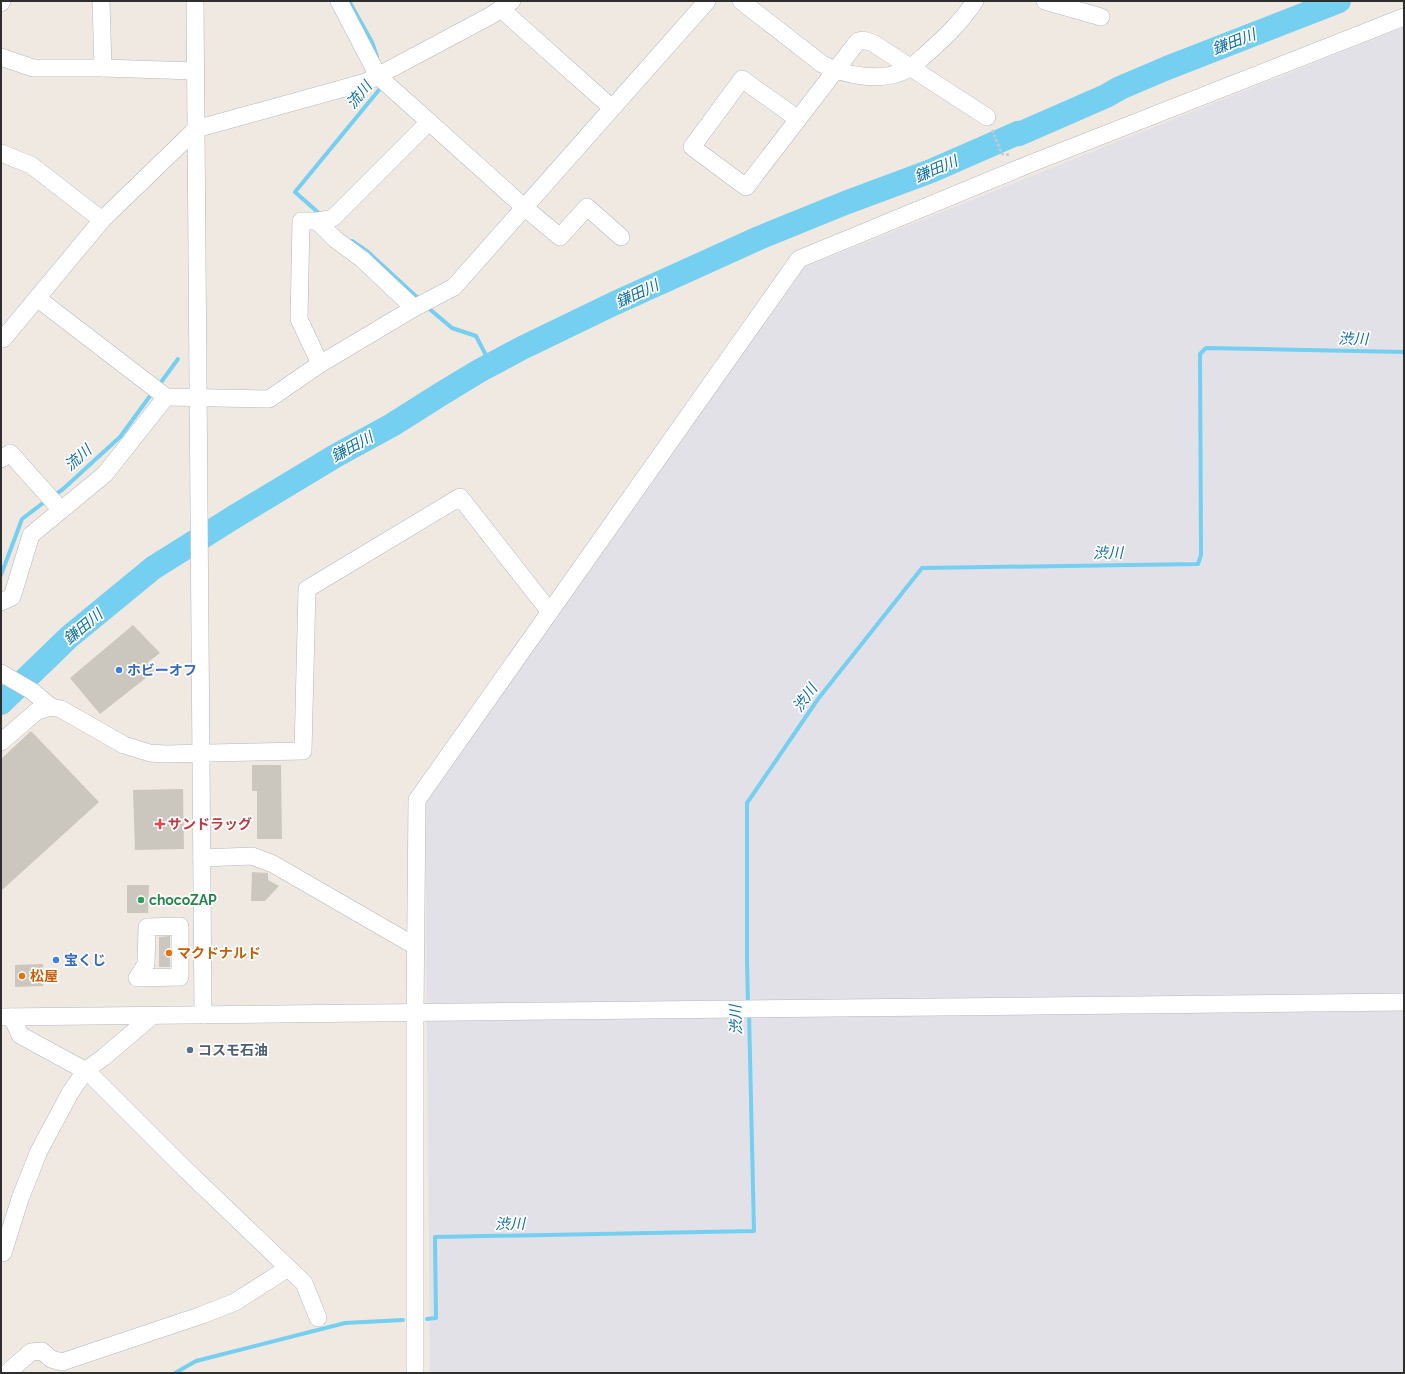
<svg xmlns="http://www.w3.org/2000/svg" width="1405" height="1374" font-family="Raleway,'Noto Sans JP',sans-serif">
	<rect width="100%" height="100%" fill="#efe9e1"/>
	<path fill="#e3e1e8" d="M1404,27V1373H430L425,804L802,268Z"/>
	<g fill="none" stroke-linecap="round" stroke-linejoin="round">
		<g stroke="#75cff0" stroke-width="4">
			<path d="M349,1L372,42L377,57"/>
			<path d="M321,215L295,192L383,85"/>
			<path d="M352,241L368,252L420,300"/>
			<path d="M426,306L452,328L476,336L491,365"/>
			<path d="M159,385L178,359"/>
			<path d="M53,496L62,490L120,437L153,392"/>
			<path d="M1,575L22,519L47,500"/>
			<path d="M748,1006L747,959V803L818,699L922,568L1198,564L1201,555L1200,354L1206,348L1404,352"/>
			<path d="M427,1319L436,1318L435,1237L754,1231L749,1013"/>
			<path d="M175,1373L196,1361L345,1323L403,1320"/>
		</g>
		<path stroke="#75cff0" stroke-width="24" d="M1,703L69,637L153,568L234,517L337,455L392,425L441,394L479,371L522,348L613,304L759,238L845,203L931,171L1018,133L1019,134L1106,96L1120,88L1167,68L1339,1"/>
	</g>
	<g fill="#cbc7bf">
		<path d="M133,625L160,653L147,663L156,670L100,714L70,678Z"/>
		<path d="M31,731L99,802L1,891V759Z"/>
		<path d="M252,765H281L282,839H257V791H252Z"/>
		<path d="M183,789L184,849L135,850L133,790Z"/>
		<path d="M252,872L268,873V880L279,886L265,901H251Z"/>
		<path d="M127,885H149L148,913H127Z"/>
		<path d="M170,936V967H159V937Z"/>
		<path d="M43,964V986L15,987V965Z"/>
	</g>
	<g fill="none" stroke-linecap="round" stroke-linejoin="round">
		<g stroke="#b4b7c1" stroke-width="18">
			<g id="minor">
				<path d="M195,1L203,1015"/>
				<path d="M339,1L378,76L525,208L560,237L587,207L621,237"/>
				<path d="M741,1L822,64C846,76 883,83 908,69C914,66 918,61 923,57C942,40 961,23 975,1"/>
				<path d="M1045,1L1101,17"/>
				<path d="M1,3L2,1"/>
				<path d="M501,9L612,108"/>
				<path d="M1,57L33,68H103L101,1"/>
				<path d="M103,68L195,71"/>
				<path d="M798,119L742,79L692,147L746,187L858,41L863,40L873,43L987,117"/>
				<path d="M1,153L31,165L102,220"/>
				<path d="M317,221L335,239L362,259L414,308"/>
				<path d="M37,298L166,397L269,399L320,364L414,308L454,287L707,1"/>
				<path d="M1,338L3,339L102,220L196,129L366,82L490,16L512,1"/>
				<path d="M320,364L299,319L301,221H317L333,218L429,122"/>
				<path d="M1,459L10,453L61,510"/>
				<path d="M1,602L12,597L31,535L105,474L166,397"/>
				<path d="M1,673L32,691L51,707"/>
				<path d="M1,742L37,711L51,707L61,709L124,745L150,753L164,754L303,751L307,589L460,497L550,612"/>
				<path d="M202,858L252,856L273,864L415,946"/>
				<path d="M180,926V977L137,978L146,964L147,927Z"/>
				<path d="M1,1017L1404,1002"/>
				<path d="M12,1017L20,1035L88,1072L185,1169L304,1283L318,1318"/>
				<path d="M1,1252L3,1253L20,1199L39,1151L70,1093L85,1071L104,1057L152,1016"/>
				<path d="M7,1373L31,1352L42,1351L51,1359L62,1362L202,1315L235,1302L288,1268"/>
				<path d="M415,1373V1013L417,800L799,259L1032,163L1404,17"/>
			</g>
		</g>
		<path stroke="#c9c9c9" stroke-width="2.5" stroke-dasharray="3 2" stroke-linecap="butt" d="M992,130L1002,154L1011,155"/>
		<use href="#minor" stroke="#fff" stroke-width="17"/>
	</g>
	<g fill="#3f7fe0" stroke="#fff" stroke-width="1.5">
		<circle cx="119" cy="670" r="4"/>
		<circle cx="56" cy="960" r="4"/>
	</g>
	<path fill="#e0444e" stroke="#fff" stroke-width="1.5" d="M158 818h4v4h4v4h-4v4h-4v-4h-4v-4h4z"/>
	<circle fill="#2e9e5b" stroke="#fff" stroke-width="1.5" cx="141" cy="900" r="4"/>
	<g fill="#e8710a" stroke="#fff" stroke-width="1.5">
		<circle cx="169" cy="953" r="4"/>
		<circle cx="22" cy="976" r="4"/>
	</g>
	<circle fill="#5c6f8a" stroke="#fff" stroke-width="1.5" cx="190" cy="1050" r="4"/>
	<g text-anchor="middle" dominant-baseline="central" stroke-width="3.5" stroke-linejoin="round" paint-order="stroke">
		<g font-size="14" font-weight="bold" fill="#366cbe" stroke="#fff" text-anchor="start">
			<text x="127" y="670">ホビーオフ</text>
			<text x="64" y="960">宝くじ</text>
		</g>
		<g font-size="14" font-weight="bold" fill="#be3a42" stroke="#fff" text-anchor="start">
			<text x="168" y="824">サンドラッグ</text>
		</g>
		<g font-size="14" font-weight="bold" fill="#27864d" stroke="#fff" text-anchor="start">
			<text x="149" y="900">chocoZAP</text>
		</g>
		<g font-size="14" font-weight="bold" fill="#c56008" stroke="#fff" text-anchor="start">
			<text x="177" y="953">マクドナルド</text>
			<text x="30" y="976">松屋</text>
		</g>
		<g font-size="14" font-weight="bold" fill="#4e5e75" stroke="#fff" text-anchor="start">
			<text x="198" y="1050">コスモ石油</text>
		</g>
		<g font-size="15" font-style="italic" fill="#0d6fa3" stroke="#fff">
			<text transform="translate(1234 42) rotate(-21)">鎌田川</text>
			<text transform="translate(359 95) rotate(-51)">流川</text>
			<text transform="translate(936 169) rotate(-23)">鎌田川</text>
			<text transform="translate(637 294) rotate(-25)">鎌田川</text>
			<text transform="translate(1353 339) rotate(1)">渋川</text>
			<text transform="translate(352 447) rotate(-29)">鎌田川</text>
			<text transform="translate(78 458) rotate(-42)">流川</text>
			<text transform="translate(1108 553) rotate(-1)">渋川</text>
			<text transform="translate(83 627) rotate(-40)">鎌田川</text>
			<text transform="translate(805 698) rotate(-54)">渋川</text>
			<text transform="translate(736 1020) rotate(-92)">渋川</text>
			<text transform="translate(510 1224) rotate(-1)">渋川</text>
		</g>
	</g>
	<rect width="1405" height="1374" fill="none" stroke="#2e2e2e" stroke-width="4"/>
</svg>
